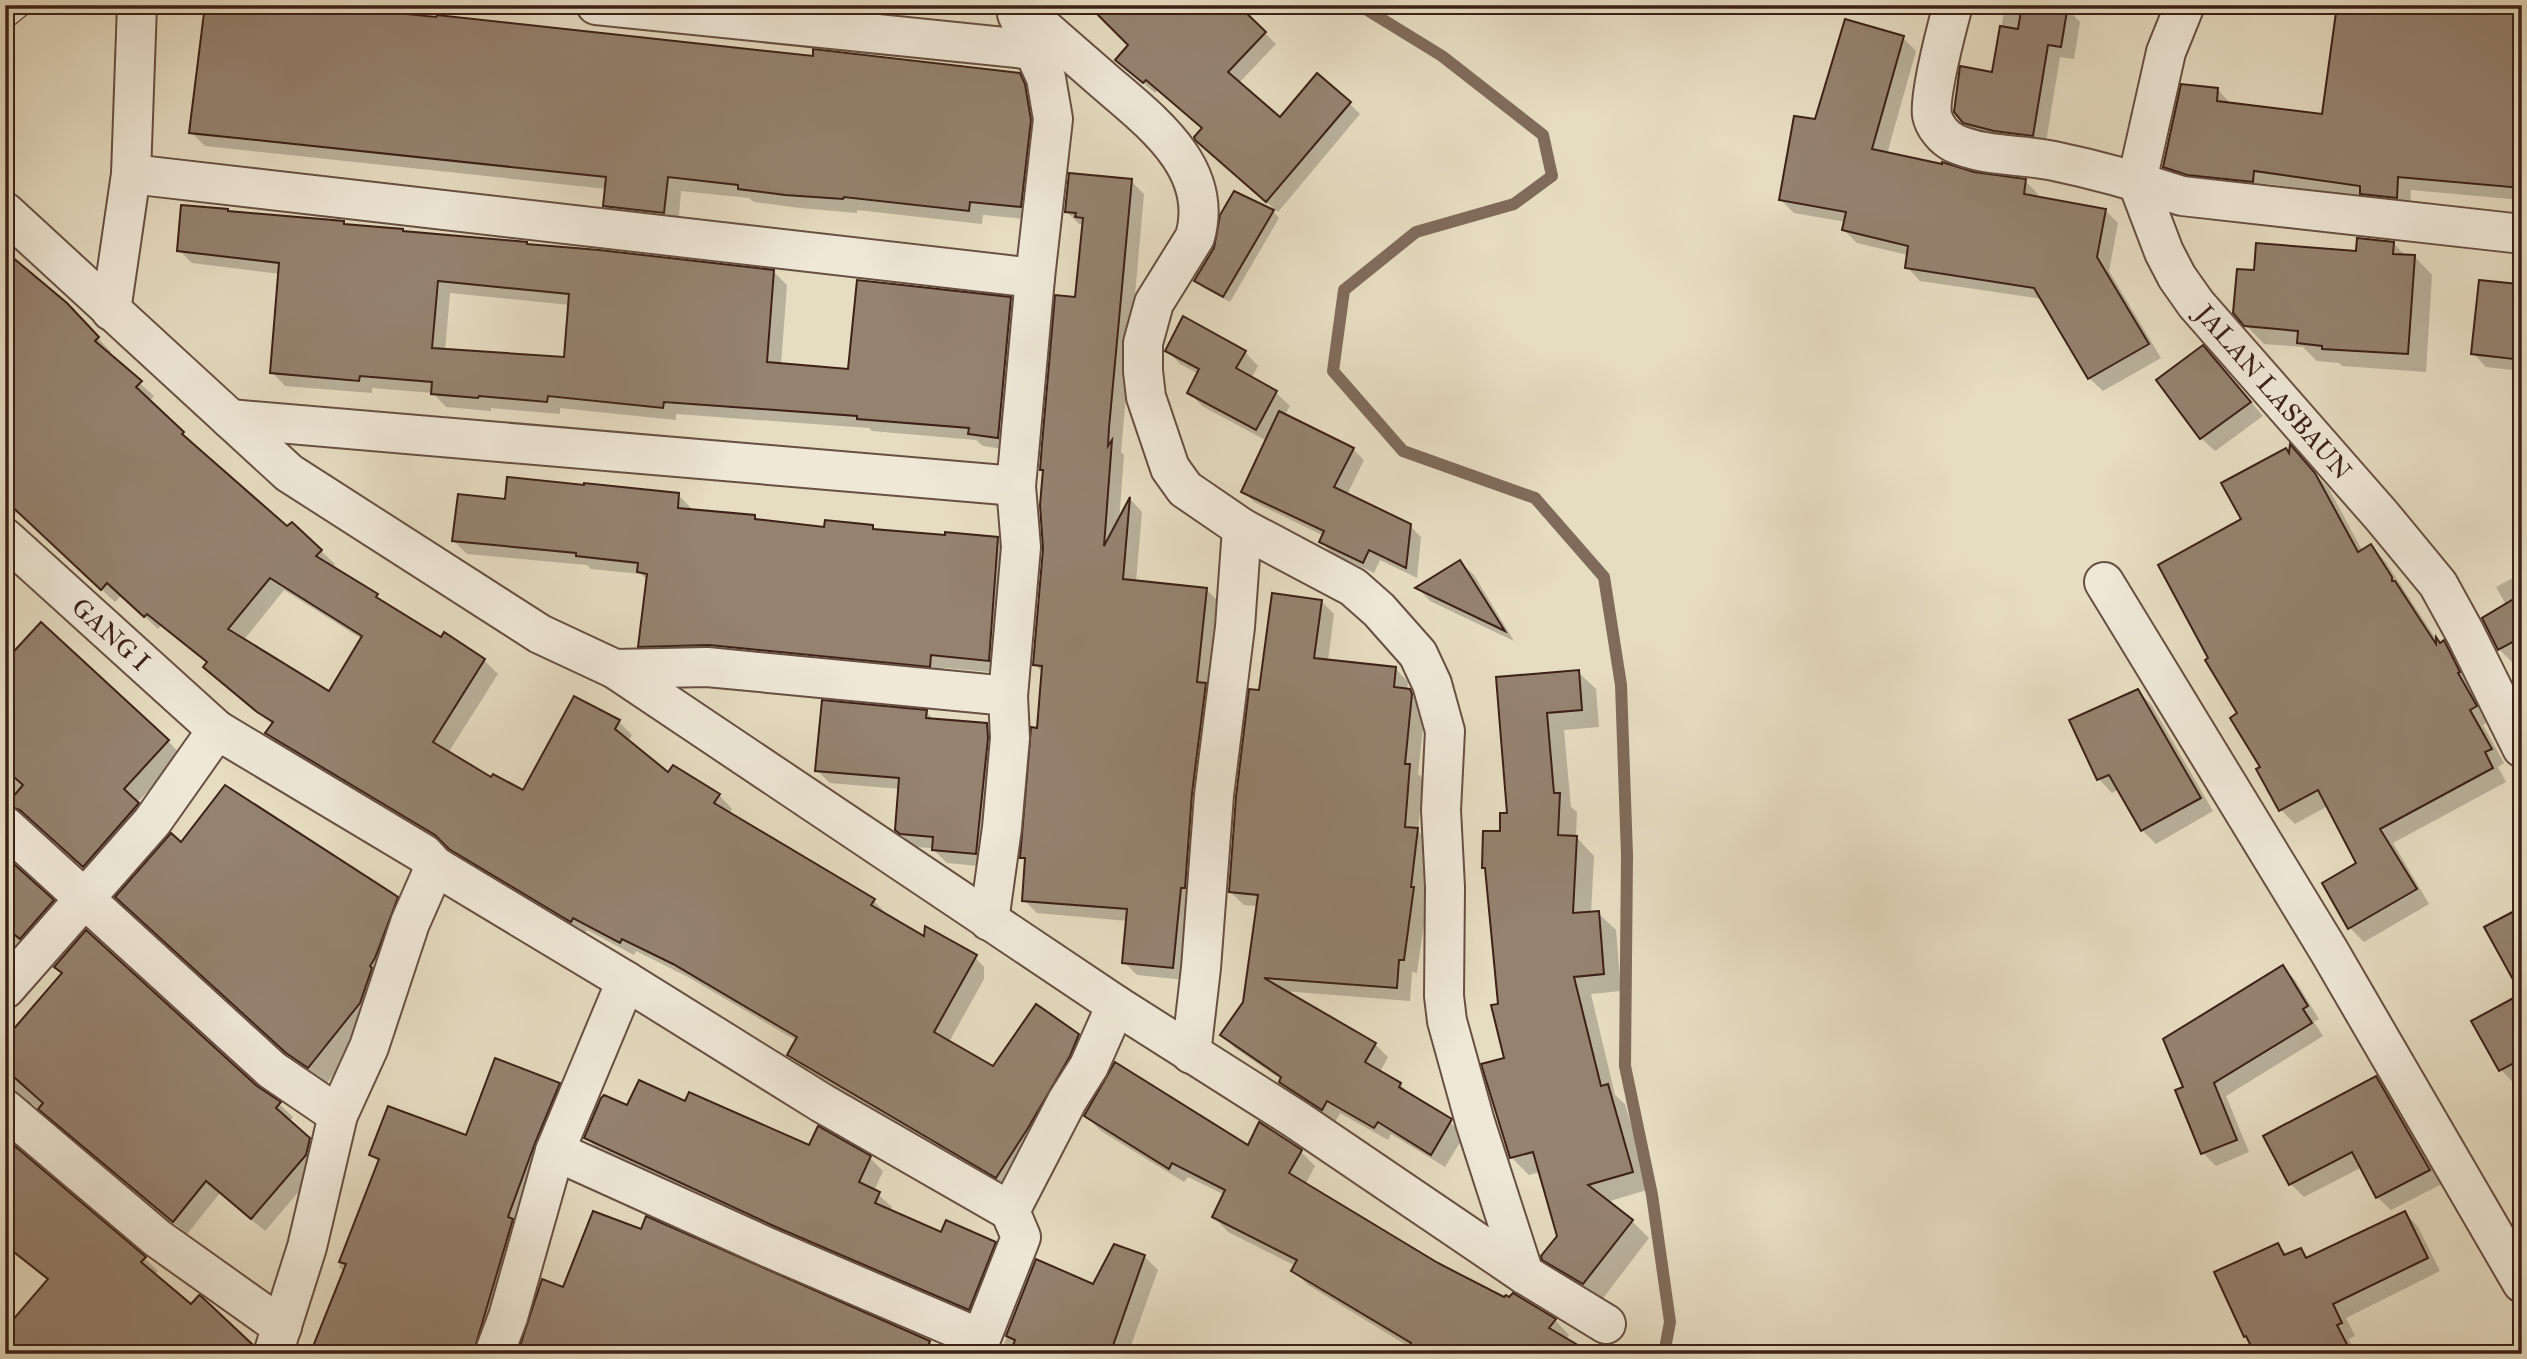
<svg xmlns="http://www.w3.org/2000/svg" width="2527" height="1359" font-family="'IM FELL Great Primer',serif">
	<rect width="100%" height="100%" fill="#e6dcc1"/>
	<filter id="stains"><feTurbulence type="fractalNoise" baseFrequency=".00286" numOctaves="4"/><feColorMatrix values="0 0 0 0 .2 0 0 0 0 .09 0 0 0 0 .02 0 0 0 .5 -.17"/></filter>
	<radialGradient id="worn" r=".72"><stop offset=".6" stop-color="#630" stop-opacity="0"/><stop offset="1" stop-color="#630" stop-opacity=".3"/></radialGradient>
	<g fill="#0003" fill-rule="evenodd">
		<path d="M1090,5H1241L1239,8L1276,44L1238,84L1280,120L1349,103L1360,114L1278,212L1208,151L1203,128L1158,89L1155,93L1128,70L1130,45Z"/>
		<path d="M2005,5H2064L2080,22L2074,59L2060,57L2045,148L1972,130L1959,117L1994,74Z"/>
		<path d="M2522,5V200L2411,190L2410,211L2375,207L2365,197L2267,184L2266,195L2178,180L2165,166L2218,90L2231,104L2324,116Z"/>
		<path d="M1903,38L1916,51L1887,154L1974,174L2025,181L2038,194V198L2105,210L2118,223L2109,271L2161,358L2103,391L2089,378L2043,299L1920,281L1907,267L1908,255L1857,243L1844,230L1846,222L1794,213L1781,200L1816,121Z"/>
		<path d="M814,58L1019,75L1033,89L1035,220L983,215L982,224L857,210V213L800,208L754,202L749,198L681,191L678,227L619,220L605,206L607,189L205,146L191,132Z"/>
		<path d="M1131,181L1144,194L1122,441L1121,452L1124,455L1119,522L1131,500L1142,512L1136,582L1206,589L1219,602L1185,980L1137,975L1124,962L1128,921L1037,913L1024,900L1026,862L1022,857L1043,673L1035,664L1045,549L1084,224H1079L1066,211Z"/>
		<path d="M228,210L231,213L343,222L346,226L405,233L774,272L787,285L781,365L850,371L1010,299L1024,312L1011,450L983,446L976,440L872,431L869,428L676,414V420L560,408V414L491,408V411L446,407L433,393L372,388V393L285,386L272,372L280,274L192,263L179,250ZM450,293L570,305L565,359L445,351Z"/>
		<path d="M1273,211L1279,218L1230,302L1202,287L1196,280L1215,249Z"/>
		<path d="M2393,243L2406,256H2414L2432,275L2426,372L2342,366L2339,363L2317,361L2303,347L2264,344L2246,325L2256,271L2357,253Z"/>
		<path d="M5,256L80,319L111,352L108,355L154,396L149,402L288,529L292,524L335,564L331,568L441,639L484,660L498,674L448,753L492,780L524,793L619,722L632,735L628,742L669,774L719,795L732,809L729,814L874,901L887,914L886,916L925,939L971,953L984,967V979L949,1042L993,1069L1078,1035L1092,1049L1010,1190L802,1068L789,1055L797,1041L688,977L636,951L634,955L587,930L585,934L465,862L451,848L281,746L267,733L273,725L219,680L208,664L161,626L158,629L122,595L115,602L18,511L15,514L5,506ZM284,590L362,639L329,693L243,641Z"/>
		<path d="M2517,286L2522,291V371L2486,367L2473,353Z"/>
		<path d="M1183,318L1245,352L1258,366L1251,379L1276,393L1290,406L1284,416L1353,449L1364,460L1347,495L1410,526L1421,537L1417,578L1380,560L1374,573L1332,553L1321,542L1324,536L1254,502L1243,491L1267,441L1202,406L1189,392L1199,374L1180,364L1167,350Z"/>
		<path d="M2216,361L2263,416L2215,451L2201,438L2158,380Z"/>
		<path d="M2291,456L2304,461L2329,489L2363,552L2371,546L2385,561L2436,639L2441,644L2444,643L2458,657L2490,720L2483,725L2504,763L2498,767L2506,782L2393,843L2429,904L2364,942L2350,928L2358,864L2328,806L2295,824L2281,810L2258,770L2262,768L2239,714L2210,659L2243,520Z"/>
		<path d="M678,495L692,509L691,511L755,517L759,522L826,528L873,527L877,531L997,539L1011,552L1002,673L944,668L943,679L653,659L640,646L648,581L641,574L591,569L587,565L467,554L454,541L507,500Z"/>
		<path d="M1460,562L1474,575L1514,641L1430,601L1418,588Z"/>
		<path d="M2522,573V657L2512,662L2499,649L2506,605L2496,587Z"/>
		<path d="M1321,601L1334,614L1328,661L1395,668L1408,682L1407,690L1423,704L1425,709L1418,774L1423,779L1418,831L1430,843L1424,899L1427,902L1417,973L1412,972L1410,1001L1283,991L1375,1044L1388,1057L1380,1072L1400,1084L1413,1098L1451,1123L1464,1136L1445,1167L1391,1134L1388,1140L1340,1113L1335,1122L1294,1095L1281,1082L1282,1080L1235,1048L1222,1035L1245,1003L1258,906L1244,905L1230,892L1261,692Z"/>
		<path d="M5,644L15,653L168,741L181,755L137,803L151,818L97,880L35,823L24,817L5,823Z"/>
		<path d="M1578,672L1596,689L1599,727L1564,730L1571,807L1577,812L1576,837L1594,856L1591,913H1598L1616,930L1621,991L1591,994L1615,1095L1625,1104L1650,1189L1607,1202L1632,1221L1649,1238L1601,1301L1562,1277L1544,1259L1559,1236L1540,1172L1529,1175L1511,1157L1506,1060L1487,871L1484,868L1509,815L1498,678Z"/>
		<path d="M2137,691L2151,704L2213,811L2156,844L2142,830L2119,789L2112,793L2099,779L2071,721Z"/>
		<path d="M926,712L934,720L987,725L1000,739L989,867L947,863L932,848L915,847L910,843L896,829L900,789L830,783L817,770Z"/>
		<path d="M181,844L397,898L414,915L377,1021L326,1084L305,1070L135,914Z"/>
		<path d="M5,858L66,915L5,967Z"/>
		<path d="M2283,967L2295,980L2319,1019L2314,1022L2323,1036L2226,1096L2249,1152L2216,1166L2203,1153L2185,1088Z"/>
		<path d="M2522,995V1086L2519,1088L2501,1070L2474,1021Z"/>
		<path d="M5,1041L256,1088L279,1104L293,1117L289,1122L323,1153L319,1168L265,1231L220,1193L187,1234L34,1105L23,1100L5,1106Z"/>
		<path d="M2376,1078L2390,1092L2442,1184L2391,1210L2377,1197L2362,1167L2304,1197L2291,1184Z"/>
		<path d="M559,1084L572,1098L489,1354H312L344,1272L339,1267L380,1163L372,1155L467,1138Z"/>
		<path d="M686,1103L810,1147L870,1158L883,1171L874,1191L892,1207L890,1212L942,1234L995,1243L1008,1257L982,1322L791,1240L600,1151L586,1138L628,1107Z"/>
		<path d="M1086,1116L1248,1148L1300,1151L1315,1166L1305,1185L1437,1265L1505,1300L1555,1320L1569,1335L1566,1340L1416,1351L1308,1285L1293,1270L1296,1266L1228,1232L1214,1217L1225,1195L1188,1177L1184,1182L1101,1131Z"/>
		<path d="M5,1140L144,1258L158,1271L155,1275L191,1306L252,1346L260,1354H5L49,1281L10,1250L8,1253L5,1251Z"/>
		<path d="M2405,1213L2418,1227L2440,1271L2346,1318L2355,1336L2349,1339L2356,1354H2257L2246,1336L2278,1245L2288,1255L2301,1250L2309,1259Z"/>
		<path d="M647,1218L953,1353L954,1354H519L530,1325L564,1290L642,1232Z"/>
		<path d="M1144,1256L1158,1270L1128,1354H1000L1037,1262L1094,1287Z"/>
	</g>
	<g fill="none" stroke-linecap="round" stroke-linejoin="round">
		<path stroke="#806b5a" stroke-width="12" d="M1359,5L1442,56L1543,135L1552,176L1514,204L1416,232L1344,290L1333,371L1403,451L1535,498L1604,577L1621,685L1627,855L1625,1066L1652,1195L1670,1322L1664,1354"/>
	</g>
	<g fill="#95826f" stroke="#3d2117" stroke-width="2" fill-rule="evenodd">
		<path d="M205,5H310L376,13V11L436,17L437,15L813,56V49L1020,73L1025,84L1031,120L1021,207L970,202L969,211L844,197L843,199L785,195L738,189V185L668,177L664,213L603,206L606,177L189,133Z"/>
		<path d="M1088,5H1238L1266,32L1228,72L1280,117L1317,73L1351,102L1266,202L1195,140L1194,137L1202,128L1146,80L1143,83L1115,60L1128,45Z"/>
		<path d="M2022,5H2068L2061,47L2048,45L2033,136L1994,131L1963,123L1954,112L1960,66L1992,72L2000,26L2018,29Z"/>
		<path d="M2337,5H2522V188L2398,177L2397,198L2360,194V186L2254,171L2253,182L2187,175L2163,167L2181,84L2218,88L2217,101L2322,114Z"/>
		<path d="M1845,19L1904,36L1872,149L1942,164V162L1974,172L2026,179L2024,194L2106,209L2097,257L2149,344L2088,379L2034,288L1905,268L1908,246L1842,230L1846,212L1779,200L1794,116L1815,119Z"/>
		<path d="M1069,173L1132,179L1109,428L1108,446L1112,440L1104,546L1130,497L1123,579L1207,588L1197,682L1206,683L1192,793L1185,888H1181L1173,968L1122,963L1127,909L1022,901L1025,858H1020L1031,727L1037,728L1042,666L1033,665L1043,549L1040,505L1043,470H1040L1042,444L1055,295L1075,297L1083,218L1075,217L1076,213L1065,212Z"/>
		<path d="M1234,191L1274,210L1223,297L1194,281L1214,248L1220,215Z"/>
		<path d="M181,205L228,209V211L344,221V224L403,229V231L527,242V244L599,250L774,270L767,362L848,369L857,280L1011,297L998,438L968,434L969,428L857,419V416L664,402L663,408L548,396L547,402L479,396L478,398L431,394L432,382L360,376L359,381L270,373L279,263L177,251ZM438,281L569,294L564,357L432,348Z"/>
		<path d="M2357,238L2394,242L2393,254L2415,255L2408,354L2322,349V346L2297,343L2298,331L2244,326L2233,313L2237,269L2254,270L2256,243L2356,251Z"/>
		<path d="M5,251L67,303L99,337L95,341L142,381L136,387L184,432L182,434L287,526L292,522L322,550L316,556L378,594L376,597L441,637L444,632L485,659L433,742L491,777L493,774L523,790L574,696L620,720L615,729L668,772L673,765L720,794L714,803L875,899L871,905L924,936L925,926L977,955L934,1032L993,1066L1036,1004L1079,1034L1070,1056L1028,1128L996,1178L787,1055L797,1037L673,964L622,939L620,943L573,918L571,922L559,915L449,849L435,835L265,733L273,722L257,712L203,667L207,662L147,614L144,617L107,583L101,590L5,500ZM270,578L362,636L329,691L228,629Z"/>
		<path d="M2479,280L2518,284L2517,297H2522V360L2471,354Z"/>
		<path d="M1183,316L1246,351L1236,368L1277,391L1256,430L1187,393L1199,369L1165,351Z"/>
		<path d="M2203,345L2251,402L2200,439L2156,380Z"/>
		<path d="M1279,411L1354,448L1334,487L1411,524L1406,568L1369,550L1363,563L1319,542L1324,531L1241,492Z"/>
		<path d="M2290,444L2315,473L2358,552L2371,544L2392,577V581H2395L2436,644V637L2440,643L2444,640L2460,672L2458,673L2477,706L2470,710L2492,749L2485,752L2493,768L2380,829L2417,889L2348,929L2322,883L2356,863L2318,790L2279,811L2256,769L2260,767L2230,718L2237,713L2205,660L2208,658L2158,565L2241,519L2221,483L2286,448L2289,453Z"/>
		<path d="M507,477L584,485V483L679,493L678,508L755,515V519L824,527L825,520L873,525V529L945,535V532L998,537L989,661L931,655L930,667L709,645L638,647L647,574L637,572L638,563L576,556V553L452,541L458,494L505,499Z"/>
		<path d="M1460,560L1505,631L1415,588Z"/>
		<path d="M1272,593L1322,600L1314,658L1396,667L1394,687L1410,689L1412,694L1405,764H1410L1405,827L1418,828L1411,887H1414L1404,960H1399L1397,988L1264,978L1376,1043L1365,1062L1401,1083L1399,1087L1452,1119L1431,1155L1378,1122L1374,1128L1327,1101L1322,1110L1279,1082L1281,1077L1220,1035L1243,1002L1258,895L1229,892L1236,797L1249,689L1259,690Z"/>
		<path d="M2522,594V637L2498,650L2482,618Z"/>
		<path d="M41,622L169,740L124,789L139,803L83,867L20,810L6,805L23,785L5,769V661Z"/>
		<path d="M1579,670L1582,710L1547,713L1554,793H1560L1558,835L1577,836L1573,913L1599,911L1604,974L1574,977L1601,1086L1608,1084L1633,1172L1588,1185L1633,1220L1583,1284L1542,1260L1541,1256L1557,1236L1533,1152L1510,1158L1481,1064L1504,1058L1491,1005L1498,1004L1485,868H1482L1483,831H1500V813H1507L1496,677Z"/>
		<path d="M2138,689L2201,798L2141,831L2109,775L2097,780L2069,720Z"/>
		<path d="M822,700L927,710L926,718L987,723L988,738L976,854L932,850L933,837L900,834L895,830L899,778L815,771Z"/>
		<path d="M225,785L398,897L375,958L370,966L372,968L360,1003L308,1068L286,1053L115,897L171,833L181,842Z"/>
		<path d="M5,856L54,900L20,939L5,927Z"/>
		<path d="M2522,907V1059L2499,1071L2471,1021L2521,994L2484,927Z"/>
		<path d="M86,930L257,1086L281,1102L276,1108L310,1138L306,1155L251,1219L206,1181L173,1222L38,1109L43,1103L5,1069V1039L62,973L54,967Z"/>
		<path d="M2283,965L2308,1006L2303,1009L2312,1023L2214,1083L2237,1140L2201,1154L2175,1090L2183,1087L2163,1039Z"/>
		<path d="M495,1058L560,1083L535,1143L508,1217L513,1219L473,1354H310L346,1264L339,1262L379,1159L369,1155L388,1106L466,1135Z"/>
		<path d="M1115,1062L1248,1145L1259,1122L1302,1150L1289,1173L1438,1263L1504,1297L1506,1295L1509,1297L1513,1293L1556,1319L1549,1328L1593,1354H1406L1411,1343L1291,1271L1297,1260L1212,1217L1225,1190L1172,1163L1169,1169L1084,1116Z"/>
		<path d="M2376,1076L2430,1170L2376,1198L2352,1152L2289,1185L2263,1136Z"/>
		<path d="M639,1080L685,1101L689,1092L809,1145L818,1126L871,1156L859,1182L880,1192L875,1203L941,1232L946,1220L996,1242L969,1310L776,1227L584,1138L601,1098L604,1095L627,1105Z"/>
		<path d="M10,1142L146,1257L141,1262L191,1304L199,1295L202,1297L253,1345L252,1354H5V1329L48,1279L5,1245V1147Z"/>
		<path d="M593,1211L641,1229L646,1216L930,1341L925,1354H530L519,1349L542,1279L563,1287Z"/>
		<path d="M2405,1211L2428,1258L2333,1304L2342,1323L2337,1325L2352,1354H2255L2246,1336L2244,1337L2214,1272L2278,1243L2284,1255L2301,1248L2306,1258Z"/>
		<path d="M1114,1244L1145,1255L1110,1354H1010L1015,1340L1006,1336L1036,1259L1093,1284Z"/>
	</g>
	<g fill="none" stroke-linecap="round" stroke-linejoin="round">
		<g stroke="#675042" stroke-width="24">
			<path id="lane" d="M5,18L21,5"/>
		</g>
		<g stroke="#675042" stroke-width="42">
			<g id="street">
				<path d="M596,5L1035,50"/>
				<path d="M1017,5C1046,30 1074,55 1103,80C1149,120 1215,167 1195,237L1154,303L1143,343V371L1146,397L1170,468L1185,489L1242,528L1353,587L1379,610L1418,654L1432,684L1445,731L1441,810L1445,887L1444,996L1447,1021L1475,1122L1524,1274"/>
				<path d="M1953,5C1947,27 1929,95 1932,115C1934,126 1944,138 1954,143C1985,157 2021,154 2054,161C2097,170 2140,182 2182,196L2522,234"/>
				<path d="M2185,5L2166,52L2137,181L2164,252L2177,277L2196,304L2381,515L2438,584L2465,633L2522,748"/>
				<path d="M131,174L1035,278"/>
				<path d="M5,212L289,473L540,634L615,669L1116,1005L1294,1118L1524,1274L1606,1324"/>
				<path d="M111,311L131,174L137,5"/>
				<path d="M230,419L1016,486"/>
				<path d="M5,538L217,730L424,854L435,866L626,981L822,1103L1010,1211L1021,1237L975,1354"/>
				<path d="M2104,582L2329,951L2522,1283"/>
				<path d="M615,669L707,667L1008,696"/>
				<path d="M5,826L272,1070L338,1115"/>
				<path d="M989,921L1002,828L1010,738L1008,696L1021,547L1016,486L1035,278L1053,119L1046,78L1017,14"/>
				<path d="M5,989L152,822L217,730"/>
				<path d="M1191,1054L1201,968L1214,795L1235,627L1242,528"/>
				<path d="M5,1109L157,1238L282,1327"/>
				<path d="M555,1151L767,1247L979,1338"/>
				<path d="M1010,1211L1067,1101L1089,1066L1116,1005"/>
				<path d="M273,1354L307,1247L338,1115L369,1047L410,923L435,866"/>
				<path d="M494,1354L508,1317L555,1151L626,981"/>
			</g>
		</g>
		<use href="#lane" stroke="#efe8d7" stroke-width="21"/>
		<use href="#street" stroke="#efe8d7" stroke-width="38"/>
	</g>
	<g text-anchor="middle" dominant-baseline="central" stroke-width="6" stroke-linejoin="round" paint-order="stroke">
		<g font-size="26" fill="#3d2117" stroke="#efe8d7">
			<text transform="translate(2274 392) rotate(49)">JALAN LASBAUN</text>
			<text transform="translate(111 634) rotate(42)">GANG I</text>
		</g>
	</g>
	<rect width="2527" height="1359" fill="none" stroke="#e6dcc1" stroke-width="28"/>
	<rect x="7" y="7" width="2513" height="1345" fill="none" stroke="#3d2117" stroke-width="3.5"/>
	<rect x="14" y="14" width="2499" height="1331" fill="none" stroke="#3d2117" stroke-width="2"/>
	<rect width="100%" height="100%" filter="url(#stains)"/>
	<rect width="100%" height="100%" fill="url(#worn)"/>
</svg>
